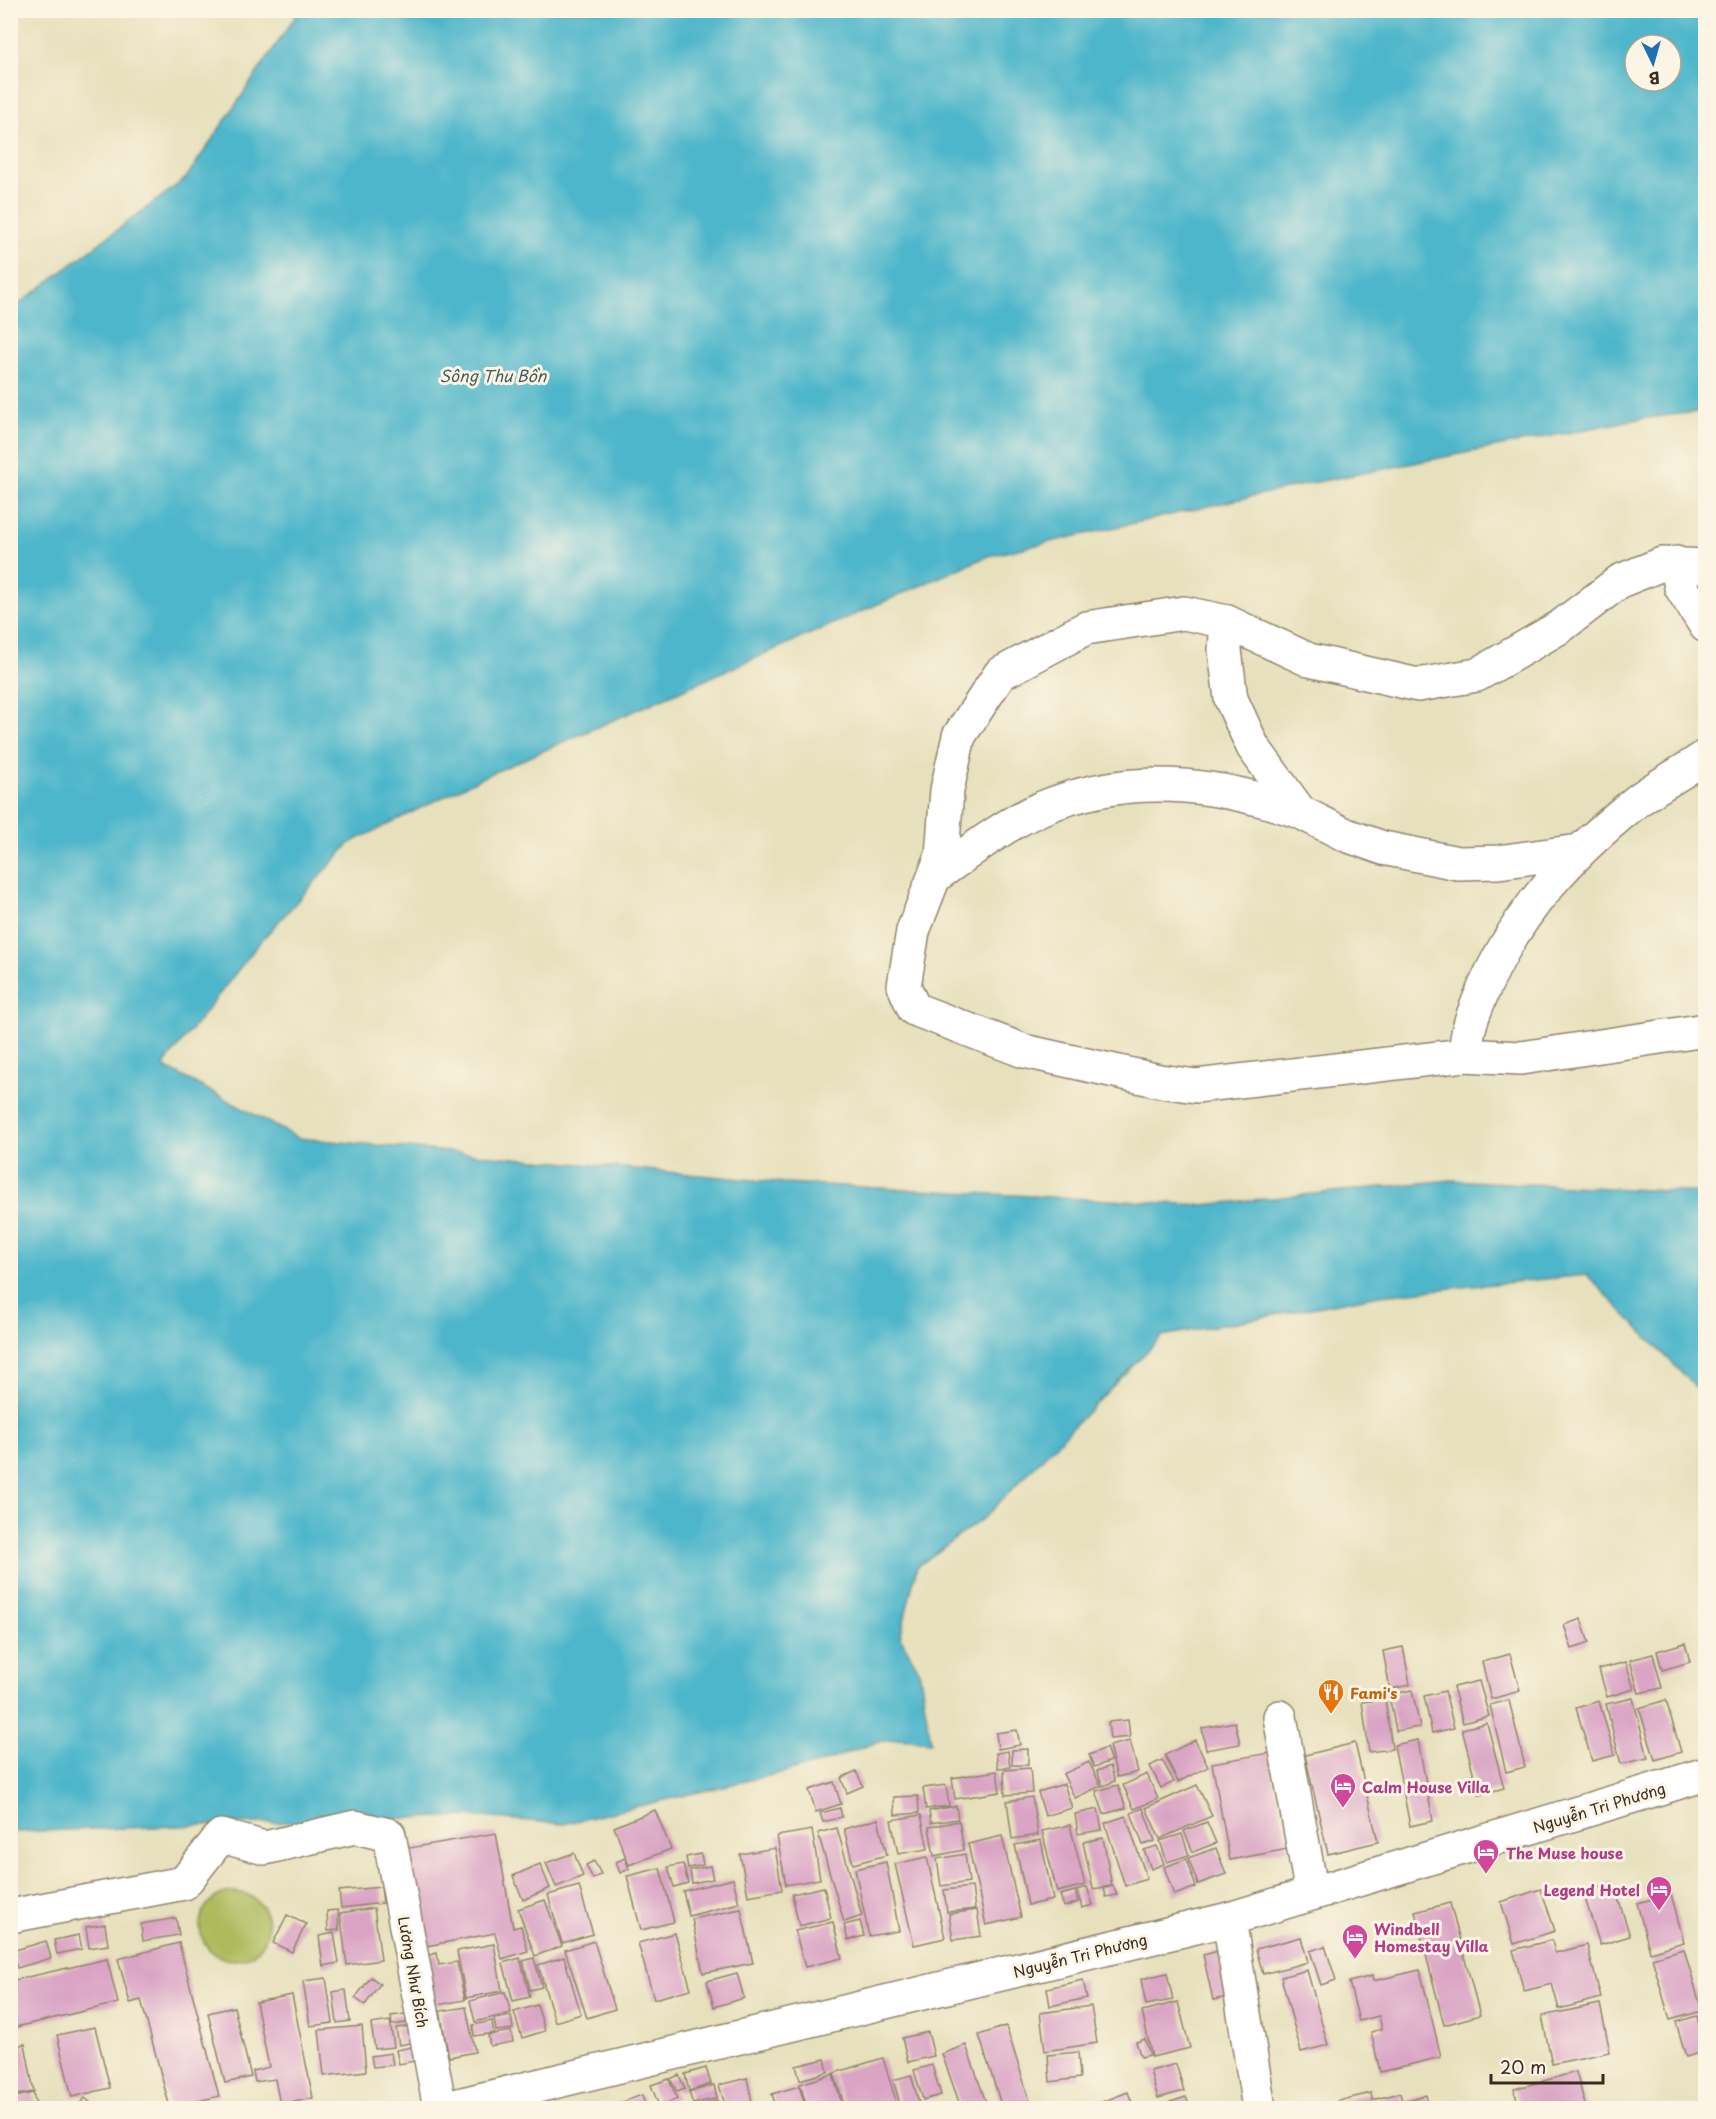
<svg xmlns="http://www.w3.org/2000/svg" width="1716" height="2119" font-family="'Playpen Sans',sans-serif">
	<rect width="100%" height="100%" fill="#fcf5e5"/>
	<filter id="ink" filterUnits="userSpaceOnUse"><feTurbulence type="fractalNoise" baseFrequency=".0167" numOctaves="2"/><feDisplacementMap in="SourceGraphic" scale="12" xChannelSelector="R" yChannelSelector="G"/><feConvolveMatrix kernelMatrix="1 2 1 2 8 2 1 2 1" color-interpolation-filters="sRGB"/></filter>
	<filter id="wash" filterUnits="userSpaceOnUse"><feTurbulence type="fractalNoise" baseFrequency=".008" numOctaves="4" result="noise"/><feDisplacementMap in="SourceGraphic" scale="24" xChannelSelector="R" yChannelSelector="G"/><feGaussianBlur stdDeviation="1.35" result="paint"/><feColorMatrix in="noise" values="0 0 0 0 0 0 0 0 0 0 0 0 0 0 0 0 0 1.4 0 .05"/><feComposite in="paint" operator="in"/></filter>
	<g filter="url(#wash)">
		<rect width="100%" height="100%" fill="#e7e0bc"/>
		<circle fill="#adbb5d" stroke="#74723e" stroke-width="1.5" cx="234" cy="1926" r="34"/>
		<path fill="#4db6ca" stroke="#447074" stroke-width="1.5" fill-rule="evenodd" d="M299,11H1705V411L1638,419L1307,484L988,556L481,778L350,843L260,942L163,1066L298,1138L786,1183L1203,1205L1451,1180L1705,1193V1397L1587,1275L1380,1295L1162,1336L986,1516L917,1567L900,1637L919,1670L931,1742L898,1739L877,1742L818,1764L563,1824L470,1816L11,1832V310L186,178ZM1635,45H1671V81H1635Z"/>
		<g id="blocks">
			<g fill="#daa5c5">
				<path d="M1581,1619L1589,1643L1572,1649L1564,1625Z"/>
				<path d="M1685,1643L1690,1662L1662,1670L1657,1651Z"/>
				<path d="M1403,1647L1410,1685L1390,1689L1383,1651Z"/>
				<path d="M1510,1654L1520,1691L1491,1699L1482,1662Z"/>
				<path d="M1653,1654L1662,1688L1639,1693L1630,1660Z"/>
				<path d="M1626,1662L1634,1689L1607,1697L1599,1669Z"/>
				<path d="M1479,1681L1489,1716L1463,1723L1453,1687Z"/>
				<path d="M1412,1690L1420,1727L1396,1731L1389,1695Z"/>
				<path d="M1445,1691L1454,1728L1432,1733L1424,1696Z"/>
				<path d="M1633,1698L1648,1758L1621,1764L1606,1704Z"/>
				<path d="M1385,1699L1392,1749L1369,1752L1362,1702Z"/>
				<path d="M1509,1700L1525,1767L1506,1772L1490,1705Z"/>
				<path d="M1666,1700L1681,1752L1655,1760L1639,1708Z"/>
				<path d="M1599,1701L1615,1755L1592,1761L1576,1708Z"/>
				<path d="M1128,1720L1130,1737L1110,1739L1108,1722Z"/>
				<path d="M1235,1722L1240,1744L1206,1750L1202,1728Z"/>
				<path d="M1487,1723L1504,1788L1479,1795L1462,1729Z"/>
				<path d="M1017,1730L1020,1745L998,1749L996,1733Z"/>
				<path d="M1195,1740L1208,1767L1178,1782L1165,1755Z"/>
				<path d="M1418,1740L1433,1821L1410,1826L1394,1745Z"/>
				<path d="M1130,1741L1138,1772L1117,1777L1109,1746Z"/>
				<path d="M1355,1743L1378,1842L1328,1854L1305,1755Z"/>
				<path d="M1106,1748L1111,1761L1094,1767L1089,1755Z"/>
				<path d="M1028,1749V1765H1012V1750Z"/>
				<path d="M1008,1751L1010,1767L998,1768L996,1753Z"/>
				<path d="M1269,1753L1288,1849L1230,1860L1212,1763Z"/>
				<path d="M1162,1760L1174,1782L1161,1788L1150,1766Z"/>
				<path d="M1089,1762L1101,1786L1075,1798L1063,1774Z"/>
				<path d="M1110,1766L1115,1781L1103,1786L1097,1771Z"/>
				<path d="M1030,1768L1032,1793L1005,1795L1004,1770Z"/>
				<path d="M856,1771L863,1786L847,1793L841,1778Z"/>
				<path d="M997,1771L1000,1792L955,1799L952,1778Z"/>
				<path d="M1147,1774L1158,1799L1134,1809L1123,1785Z"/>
				<path d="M834,1782L841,1804L816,1812L809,1790Z"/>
				<path d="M1064,1784L1072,1808L1045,1816L1038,1792Z"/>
				<path d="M946,1785L949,1806L926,1809L923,1788Z"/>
				<path d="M1118,1785L1126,1808L1104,1814L1096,1791Z"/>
				<path d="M1197,1785L1212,1816L1160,1839L1146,1808Z"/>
				<path d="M918,1796L919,1813L895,1815L894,1797Z"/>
				<path d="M1032,1797L1038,1835L1012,1839L1007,1801Z"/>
				<path d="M956,1806L958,1819L931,1823L929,1811Z"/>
				<path d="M840,1808L842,1817L823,1822L820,1813Z"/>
				<path d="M1143,1808L1155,1841L1143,1845L1131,1813Z"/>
				<path d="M1098,1809L1102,1830L1078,1834L1075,1814Z"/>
				<path d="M655,1810L671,1849L629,1865L614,1827Z"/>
				<path d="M921,1815L928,1849L898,1854L891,1820Z"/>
				<path d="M1126,1816L1147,1879L1125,1886L1105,1823Z"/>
				<path d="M878,1819L887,1855L853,1864L844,1829Z"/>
				<path d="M959,1821L964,1850L934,1856L929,1827Z"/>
				<path d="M1207,1822L1216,1843L1193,1852L1184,1831Z"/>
				<path d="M1070,1825L1085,1885L1057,1892L1042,1831Z"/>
				<path d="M837,1828L862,1916L844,1922L818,1833Z"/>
				<path d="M812,1830L820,1879L786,1885L777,1836Z"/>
				<path d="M496,1833L513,1928L521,1926L528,1951L502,1959L495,1933L421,1947L403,1849Z"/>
				<path d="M1182,1834L1189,1855L1167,1862L1160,1841Z"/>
				<path d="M1002,1836L1021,1917L986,1925L968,1844Z"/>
				<path d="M1103,1838L1112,1886L1093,1889L1083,1842Z"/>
				<path d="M1041,1840L1053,1900L1028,1905L1015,1845Z"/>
				<path d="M1157,1846L1164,1864L1151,1869L1144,1850Z"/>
				<path d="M775,1848L782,1890L748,1896L740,1854Z"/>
				<path d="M1216,1848L1226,1874L1198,1884L1188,1858Z"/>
				<path d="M574,1853L583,1876L556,1887L546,1863Z"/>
				<path d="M701,1854L703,1865L688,1868L686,1857Z"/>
				<path d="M965,1854L969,1882L941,1886L937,1859Z"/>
				<path d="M927,1857L945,1938L914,1945L895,1864Z"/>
				<path d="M625,1858L629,1869L620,1873L616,1862Z"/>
				<path d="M1186,1859L1196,1887L1174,1895L1164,1867Z"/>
				<path d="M594,1861L601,1874L593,1879L586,1865Z"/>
				<path d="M886,1862L899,1931L869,1936L855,1869Z"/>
				<path d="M540,1864L550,1888L523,1900L513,1876Z"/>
				<path d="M683,1864L688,1883L674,1887L668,1867Z"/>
				<path d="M710,1866L713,1879L692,1883L690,1870Z"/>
				<path d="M660,1868L674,1922L641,1930L627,1876Z"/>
				<path d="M733,1879L739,1903L689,1916L683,1891Z"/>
				<path d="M1613,1882L1630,1936L1600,1945L1583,1892Z"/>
				<path d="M579,1886L593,1934L562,1943L548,1895Z"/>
				<path d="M1113,1886L1117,1895L1106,1897L1104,1888Z"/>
				<path d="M381,1887L383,1903L341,1908L339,1891Z"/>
				<path d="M824,1887L831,1918L799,1926L792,1894Z"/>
				<path d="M972,1887L975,1909L947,1912L944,1890Z"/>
				<path d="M1087,1887L1093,1905L1082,1908L1077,1890Z"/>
				<path d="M1541,1889L1555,1931L1514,1944L1501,1902Z"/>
				<path d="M1075,1891L1078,1902L1064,1907L1060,1895Z"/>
				<path d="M1671,1894L1684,1942L1650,1952L1637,1903Z"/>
				<path d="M545,1900L562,1946L535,1956L518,1909Z"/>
				<path d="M1450,1903L1480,2015L1444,2025L1415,1912Z"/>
				<path d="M374,1908L381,1960L347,1965L340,1913Z"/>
				<path d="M741,1909L753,1963L703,1973L692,1919Z"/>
				<path d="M338,1910L339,1930L328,1931L327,1911Z"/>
				<path d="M977,1910L981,1936L953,1940L949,1914Z"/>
				<path d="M287,1915L306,1924L292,1952L273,1943Z"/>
				<path d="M176,1918L179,1935L143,1941L141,1924Z"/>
				<path d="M860,1921L864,1936L848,1940L844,1925Z"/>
				<path d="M833,1922L842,1958L805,1967L795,1931Z"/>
				<path d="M105,1924L108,1945L89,1948L86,1927Z"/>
				<path d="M334,1933L339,1963L323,1966L319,1936Z"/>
				<path d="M675,1933L691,1989L654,1999L638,1943Z"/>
				<path d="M79,1935L82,1949L57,1954L54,1940Z"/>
				<path d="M1301,1937L1308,1962L1263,1974L1256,1949Z"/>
				<path d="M1552,1940L1555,1953L1587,1945L1601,1998L1559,2009L1552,1984L1524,1991L1513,1950Z"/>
				<path d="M46,1941L51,1958L17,1968L12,1951Z"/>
				<path d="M594,1941L615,2009L587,2018L565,1950Z"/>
				<path d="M179,1943L219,2096L170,2108L141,2000L130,2003L118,1959Z"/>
				<path d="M494,1944L502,1991L466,1998L457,1951Z"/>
				<path d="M1325,1946L1336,1980L1321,1985L1310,1951Z"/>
				<path d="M1684,1949L1702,2011L1670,2020L1652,1958Z"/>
				<path d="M1222,1950L1233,1996L1213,2000L1203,1955Z"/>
				<path d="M437,1953L439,1965L457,1962L465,2000L432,2006L422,1957Z"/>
				<path d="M564,1957L581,2014L555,2022L538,1965Z"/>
				<path d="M520,1958L530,1997L513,2001L503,1963Z"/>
				<path d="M534,1958L542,1987L530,1990L523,1961Z"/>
				<path d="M107,1959L118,2003L16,2027L10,2006V1981Z"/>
				<path d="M1307,1970L1328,2045L1301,2052L1281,1977Z"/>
				<path d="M1420,1970L1441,2057L1380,2072L1371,2032L1382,2029L1379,2016L1359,2021L1349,1982L1372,1976L1373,1981Z"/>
				<path d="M737,1973L744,1998L714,2007L707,1981Z"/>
				<path d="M1167,1973L1173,2000L1146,2005L1141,1979Z"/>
				<path d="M371,1977L380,1984L365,2005L355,1998Z"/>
				<path d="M326,1978L333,2023L310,2026L303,1981Z"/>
				<path d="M1083,1980L1087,1998L1050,2006L1047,1988Z"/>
				<path d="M346,1990L350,2021L337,2023L333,1992Z"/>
				<path d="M505,1992L511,2013L475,2022L470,2001Z"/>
				<path d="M292,1995L313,2098L280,2105L275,2079L255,2082L253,2071L269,2067L256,2002Z"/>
				<path d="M1178,2002L1190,2048L1152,2057L1142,2011Z"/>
				<path d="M1600,2004L1610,2052L1552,2064L1542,2016Z"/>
				<path d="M537,2005L545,2031L522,2038L514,2012Z"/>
				<path d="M1091,2006L1097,2043L1045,2051L1040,2013Z"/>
				<path d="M234,2007L251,2077L225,2083L208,2013Z"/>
				<path d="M466,2007L475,2052L449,2057L440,2011Z"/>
				<path d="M413,2013L414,2022L392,2025L391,2016Z"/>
				<path d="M511,2016L513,2029L496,2031L494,2019Z"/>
				<path d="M1697,2016L1706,2051L1686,2057L1676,2022Z"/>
				<path d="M390,2021L394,2047L375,2049L371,2024Z"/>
				<path d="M492,2021L494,2033L474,2036L473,2025Z"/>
				<path d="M362,2026L366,2071L324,2076L319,2030Z"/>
				<path d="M413,2026L415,2042L399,2045L396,2028Z"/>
				<path d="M1006,2026L1032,2108H1002L979,2035Z"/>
				<path d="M95,2027L110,2088L72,2097L57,2035Z"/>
				<path d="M511,2031L513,2042L490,2046L488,2035Z"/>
				<path d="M928,2032L934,2056L908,2062L902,2038Z"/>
				<path d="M1145,2039L1150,2055L1141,2057L1136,2042Z"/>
				<path d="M25,2044L34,2092L10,2096V2047Z"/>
				<path d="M966,2045L988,2108H961L942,2054Z"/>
				<path d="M417,2046L420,2060L399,2064L396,2050Z"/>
				<path d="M1078,2052L1080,2078L1050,2082L1048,2055Z"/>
				<path d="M391,2053L393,2065L373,2067L371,2056Z"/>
				<path d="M883,2058L898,2108H845L834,2073Z"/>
				<path d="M825,2059L828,2072L800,2080L796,2066Z"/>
				<path d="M1176,2064L1184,2091L1158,2098L1150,2071Z"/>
				<path d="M932,2065L941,2095L923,2100L914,2070Z"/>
				<path d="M706,2068L711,2084L689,2091L685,2074Z"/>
				<path d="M1576,2072L1586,2108H1519L1514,2089Z"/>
				<path d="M833,2074L843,2108H807L800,2084Z"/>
				<path d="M679,2075L685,2089L677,2092L670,2079Z"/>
				<path d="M911,2075L920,2106L901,2108L893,2080Z"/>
				<path d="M747,2078L752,2101L726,2108L719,2085Z"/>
				<path d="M669,2079L677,2099L659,2106L651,2085Z"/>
				<path d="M714,2085L717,2098L693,2104L689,2092Z"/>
				<path d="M799,2086L806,2108H776L772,2094Z"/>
				<path d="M1128,2092L1134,2108H1086Z"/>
				<path d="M33,2093L36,2105L10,2108V2098Z"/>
				<path d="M1371,2093L1372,2100L1400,2093L1402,2101L1426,2095L1429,2108H1340L1338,2101Z"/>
				<path d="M642,2095L646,2108H606Z"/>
				<path d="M1186,2097L1190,2108H1159L1158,2106Z"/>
				<path d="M85,2098L97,2108H75Z"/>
				<path d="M717,2100L719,2108H698L697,2106Z"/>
				<path d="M1498,2102L1500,2108H1474Z"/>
			</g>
		</g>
	</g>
	<g filter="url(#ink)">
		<use href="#blocks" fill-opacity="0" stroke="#91856d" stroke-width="1.5"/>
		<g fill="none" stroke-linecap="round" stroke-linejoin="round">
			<g stroke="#91856d" stroke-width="36">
				<g id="minor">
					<path d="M1676,563L1681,587L1706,626"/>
					<path d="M1706,566L1662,564L1620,581L1560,627L1477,675L1418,685L1309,660L1227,622L1184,613L1086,628L1000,674L959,736L947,790L942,856L913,931L904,986L914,1009L1024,1051L1160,1081L1196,1086L1465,1055L1521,1058L1706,1030"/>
					<path d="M1227,622L1225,650L1231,699L1253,747L1300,812L1346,835L1383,848L1458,863L1498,862L1579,851"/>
					<path d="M934,877C968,853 1003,825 1042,808C1128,772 1215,782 1300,812"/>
					<path d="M1465,1055C1467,1026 1474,1012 1485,986C1520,908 1571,854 1637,801C1658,785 1684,772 1706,756"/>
					<path d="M1280,1717L1310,1883"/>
					<path d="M10,1916L184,1883L221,1836L265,1848L355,1827L389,1835L440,2108"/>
					<path d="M1229,1919L1259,2108"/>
					<path d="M446,2108L1229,1919L1706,1774"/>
				</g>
			</g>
			<use href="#minor" stroke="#fff" stroke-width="33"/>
		</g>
	</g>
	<defs>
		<g id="restaurant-pin" transform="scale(1.35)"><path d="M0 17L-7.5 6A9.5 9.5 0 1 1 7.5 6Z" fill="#e8710a" stroke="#fcf5e5"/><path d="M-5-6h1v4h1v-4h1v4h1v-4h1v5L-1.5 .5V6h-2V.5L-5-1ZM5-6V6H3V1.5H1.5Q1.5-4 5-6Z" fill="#fff"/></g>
		<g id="hotel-pin" transform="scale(1.35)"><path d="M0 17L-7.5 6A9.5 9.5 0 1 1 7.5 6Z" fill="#d1479c" stroke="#fcf5e5"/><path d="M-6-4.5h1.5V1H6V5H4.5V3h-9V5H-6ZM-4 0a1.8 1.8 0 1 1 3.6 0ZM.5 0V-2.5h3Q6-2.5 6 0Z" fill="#fff"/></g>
	</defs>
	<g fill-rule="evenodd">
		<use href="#restaurant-pin" x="1331" y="1692"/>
		<use href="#hotel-pin" x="1343" y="1786"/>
		<use href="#hotel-pin" x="1486" y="1852"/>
		<use href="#hotel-pin" x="1659" y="1889"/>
		<use href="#hotel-pin" x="1355" y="1937"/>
	</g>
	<g text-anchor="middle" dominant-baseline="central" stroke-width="6" stroke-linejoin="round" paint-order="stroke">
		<g font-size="15" font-weight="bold" fill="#c56008" stroke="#fcf5e5" text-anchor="start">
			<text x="1350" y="1692">Fami's</text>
		</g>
		<g font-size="15" font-weight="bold" fill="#b23c85" stroke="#fcf5e5" text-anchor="start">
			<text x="1362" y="1786">Calm House Villa</text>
			<text x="1506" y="1852">The Muse house</text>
			<text x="1640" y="1889" text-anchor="end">Legend Hotel</text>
			<text x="1374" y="1928">Windbell<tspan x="1374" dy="17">Homestay Villa</tspan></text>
		</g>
		<g font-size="15" fill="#3b2a1e" stroke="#fcf5e5">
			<text transform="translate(1599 1807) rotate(-17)">Nguyễn Tri Phương</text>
			<text transform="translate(1080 1955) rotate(-14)">Nguyễn Tri Phương</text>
			<text transform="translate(414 1972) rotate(80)">Lương Như Bích</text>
		</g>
		<g font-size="16" font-style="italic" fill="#415b5a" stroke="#fcf5e5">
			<text x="493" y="375">Sông Thu Bồn</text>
		</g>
	</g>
	<rect width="1716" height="2119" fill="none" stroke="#fcf5e5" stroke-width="36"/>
	<g transform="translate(1653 63) rotate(175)"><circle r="28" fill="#fcf5e5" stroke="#afa495" stroke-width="1.5"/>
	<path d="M0-4.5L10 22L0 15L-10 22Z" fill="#1f6fb2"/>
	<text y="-9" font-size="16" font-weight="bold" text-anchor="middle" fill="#3b2a1e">B</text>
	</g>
	<path d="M1491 2074v9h112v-9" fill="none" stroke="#3b2a1e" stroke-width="3"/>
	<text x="1500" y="2074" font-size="18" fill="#3b2a1e" stroke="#fcf5e5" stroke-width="4.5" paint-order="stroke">20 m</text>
</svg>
